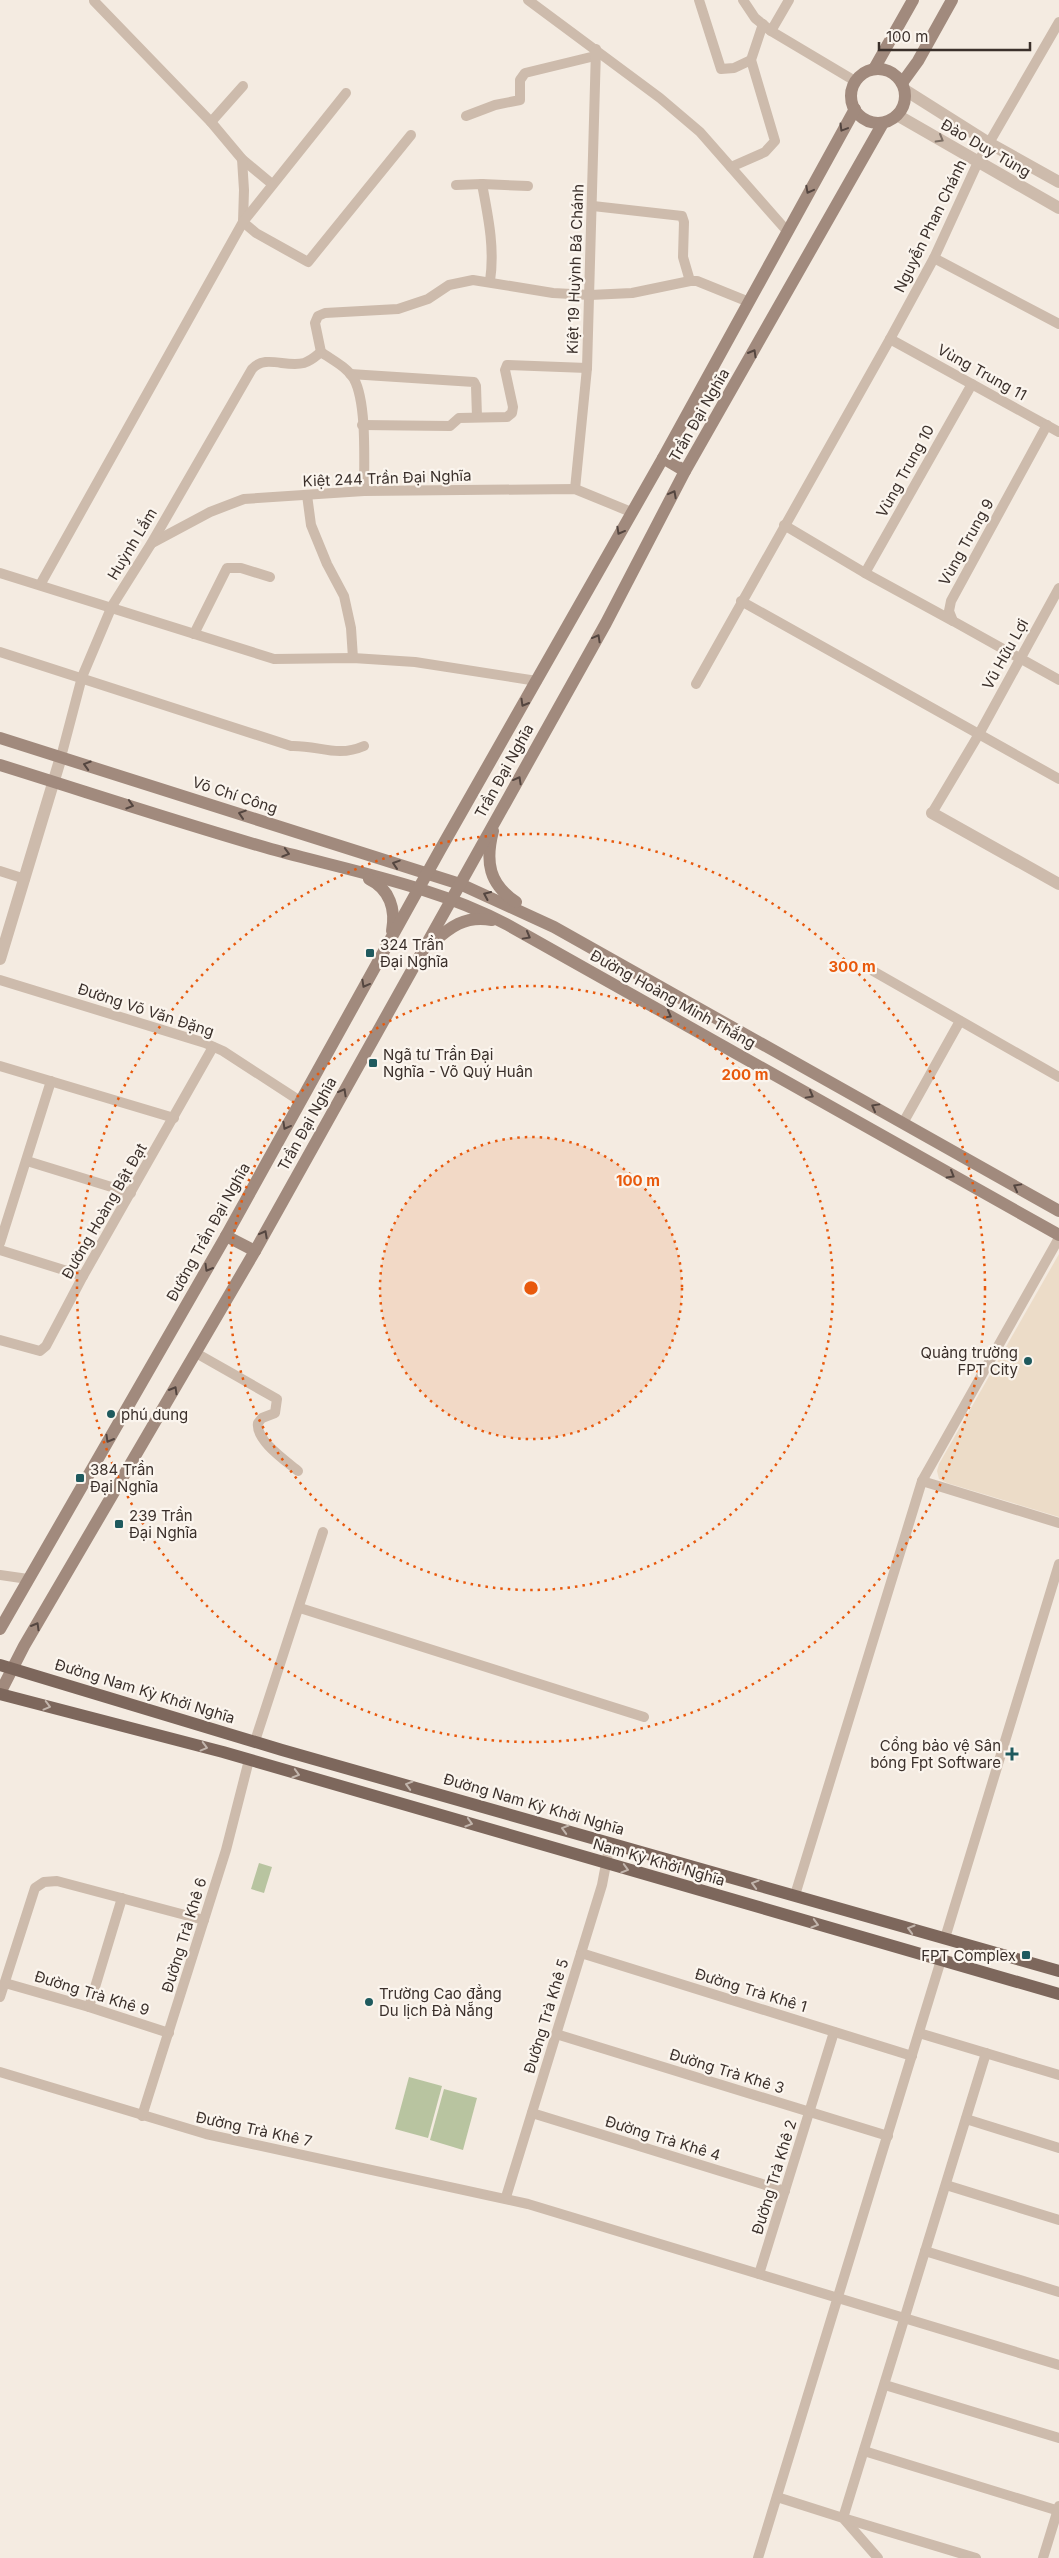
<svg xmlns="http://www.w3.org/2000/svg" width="1059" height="2558" font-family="Inter,sans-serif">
	<rect width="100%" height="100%" fill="#f4ebe1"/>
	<g fill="#b8c4a0">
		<path d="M259,1863L272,1867L264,1893L251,1889Z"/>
		<path d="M409,2077L442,2086L428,2138L395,2129Z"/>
		<path d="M444,2089L477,2098L463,2150L430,2140Z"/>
	</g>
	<path fill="#ecdcc8" d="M1059,1254V1517L947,1483L939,1479L937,1471L939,1464Z"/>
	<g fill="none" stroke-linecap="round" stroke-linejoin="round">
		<g stroke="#cdbbac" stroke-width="10">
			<path d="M528,0L660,98L700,132L787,231"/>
			<path d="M699,0L721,69L734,68L751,60"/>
			<path d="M743,0L755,18L771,31L855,81"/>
			<path d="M94,1L211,122L242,159L272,184"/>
			<path d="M771,31L789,0"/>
			<path d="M466,116L495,105L520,100V80L525,73L595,56"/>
			<path d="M211,122L243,86"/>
			<path d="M242,159L244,190L243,222"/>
			<path d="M731,167L765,152L775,141L751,60L763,24"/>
			<path d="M482,184L528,186"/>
			<path d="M456,185L482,184C488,216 495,248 490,281"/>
			<path d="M593,206L682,216L684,222L683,257L690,281"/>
			<path d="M243,222L256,233L308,262L411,135"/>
			<path d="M934,258L1059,324"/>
			<path d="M890,339L1059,432"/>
			<path d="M350,374L474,382L476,386L477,417"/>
			<path d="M362,425L450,426L459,418L507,417L512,413L513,407L505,370L507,365L587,368"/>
			<path d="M1047,425L951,601L949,611L953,621L1059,680"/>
			<path d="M575,489L587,368L596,49"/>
			<path d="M364,491C364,462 367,403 354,379C347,367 332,360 321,352L315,323L318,316L325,313L398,309L428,299L449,285L473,280L553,293L590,295L632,293L690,281H697L749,302"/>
			<path d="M307,495L311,525L327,564L344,596L351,628L353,658"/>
			<path d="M784,525L865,573L953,621"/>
			<path d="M152,543L210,512L244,499L364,491L575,489L631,512"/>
			<path d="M0,573L274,659L353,658L415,662L537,681"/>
			<path d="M865,573L972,384"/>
			<path d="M40,585L243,222L346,93"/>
			<path d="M741,601L1059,779"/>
			<path d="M194,634L227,568H241L270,577"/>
			<path d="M0,652L291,746C319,745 336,758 364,746"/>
			<path d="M696,684L890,339L934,258L978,162L1059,22"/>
			<path d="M61,757L82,677L112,606L151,544L252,369C265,354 286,368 304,363C311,361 316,356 321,352"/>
			<path d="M932,813L979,734L1059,588"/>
			<path d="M0,871L25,879"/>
			<path d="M873,971L1059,1077"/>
			<path d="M0,980L205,1043L223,1051L300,1101"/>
			<path d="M0,1066L174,1118"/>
			<path d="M903,1123L960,1021"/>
			<path d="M27,1161L131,1193"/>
			<path d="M0,1243L51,1081"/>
			<path d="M0,1250L83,1276"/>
			<path d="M0,1340L40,1351L46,1346L83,1276L213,1047"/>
			<path d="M196,1353L277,1399L275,1413L262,1418L258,1423C255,1440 286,1461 298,1471"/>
			<path d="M922,1481L1059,1523"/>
			<path d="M0,1575L28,1579"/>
			<path d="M300,1608L644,1717"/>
			<path d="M255,1741L323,1532"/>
			<path d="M795,1895L922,1481L1059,1238"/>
			<path d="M945,1938L1059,1564"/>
			<path d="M581,1953L912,2056"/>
			<path d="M5,1983L89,2007L169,2033"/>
			<path d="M0,1997L35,1888L44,1882L57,1881L204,1920"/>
			<path d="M89,2007L122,1898"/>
			<path d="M919,2033L1059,2075"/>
			<path d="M556,2034L888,2136"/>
			<path d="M0,2072L206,2134L528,2204L1059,2365"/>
			<path d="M532,2113L785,2191"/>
			<path d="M142,2116L226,1850L249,1760"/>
			<path d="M966,2119L1059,2148"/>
			<path d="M946,2185L1059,2220"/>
			<path d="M506,2197L602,1885L610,1843"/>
			<path d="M925,2251L1059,2292"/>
			<path d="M759,2274L834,2032"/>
			<path d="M885,2385L1059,2438"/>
			<path d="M864,2451L1059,2511"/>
			<path d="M777,2497L843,2518L878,2558"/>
			<path d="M758,2558L941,1960"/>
			<path d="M976,2558L843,2518L986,2053"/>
			<path d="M1043,2558L1059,2506"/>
		</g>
		<g stroke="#cdbbac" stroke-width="12">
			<path d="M905,90L989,143L1059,182"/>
			<path d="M897,115L1059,208"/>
			<path d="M932,813L1059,884"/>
			<path d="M0,959L61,757"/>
		</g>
		<g stroke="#a18a7d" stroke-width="12">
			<circle cx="878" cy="96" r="27"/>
			<path d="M874,69L913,0"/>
			<path d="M902,83L918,61L952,0"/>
			<path d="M663,458L685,471"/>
			<path d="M0,738L460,884L554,927L1059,1211"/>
			<path d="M0,765C90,793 180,823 271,849C351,871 435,886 508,925L1059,1235"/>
			<path d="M493,831C485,862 489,884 516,902"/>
			<path d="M369,879C390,889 396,910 392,931"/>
			<path d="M431,944C450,927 465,915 492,920"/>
			<path d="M226,1236L255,1251"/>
			<path d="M0,1629L226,1236L440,850L663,458L855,109"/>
			<path d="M0,1693L24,1646L255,1251L606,623L685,471L883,123"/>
		</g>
		<g stroke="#7d675c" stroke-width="12">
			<path d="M0,1665L282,1750L1059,1971"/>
			<path d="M0,1694L223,1752L1059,1994"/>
		</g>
	</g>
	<defs><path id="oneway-chevron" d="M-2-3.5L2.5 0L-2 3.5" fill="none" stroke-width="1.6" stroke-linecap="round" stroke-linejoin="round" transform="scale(1.25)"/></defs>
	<g stroke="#544640">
		<use href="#oneway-chevron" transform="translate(843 128) rotate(121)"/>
		<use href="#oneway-chevron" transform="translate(809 190) rotate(118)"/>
		<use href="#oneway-chevron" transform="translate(753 353) rotate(-60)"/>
		<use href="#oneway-chevron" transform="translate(673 494) rotate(-62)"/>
		<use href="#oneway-chevron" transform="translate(620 531) rotate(119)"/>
		<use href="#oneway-chevron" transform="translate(597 638) rotate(-61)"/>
		<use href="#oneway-chevron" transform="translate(524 703) rotate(120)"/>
		<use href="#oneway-chevron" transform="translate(87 765) rotate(-163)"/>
		<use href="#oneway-chevron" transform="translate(518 780) rotate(-61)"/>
		<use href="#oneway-chevron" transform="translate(130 805) rotate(17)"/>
		<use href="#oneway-chevron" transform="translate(242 814) rotate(-162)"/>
		<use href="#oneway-chevron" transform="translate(286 853) rotate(16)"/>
		<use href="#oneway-chevron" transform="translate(396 864) rotate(-162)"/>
		<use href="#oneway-chevron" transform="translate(487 895) rotate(-156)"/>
		<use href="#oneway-chevron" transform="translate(527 936) rotate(29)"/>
		<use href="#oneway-chevron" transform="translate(365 984) rotate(119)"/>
		<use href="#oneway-chevron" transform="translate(668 1015) rotate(29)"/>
		<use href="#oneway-chevron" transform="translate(343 1092) rotate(-61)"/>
		<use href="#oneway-chevron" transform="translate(810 1095) rotate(29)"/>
		<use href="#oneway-chevron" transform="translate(875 1107) rotate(-151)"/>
		<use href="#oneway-chevron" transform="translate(286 1126) rotate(119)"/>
		<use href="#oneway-chevron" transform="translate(951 1175) rotate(30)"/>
		<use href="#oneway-chevron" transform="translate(1017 1187) rotate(-151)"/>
		<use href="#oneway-chevron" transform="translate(264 1234) rotate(-62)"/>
		<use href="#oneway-chevron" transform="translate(208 1268) rotate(120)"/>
		<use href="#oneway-chevron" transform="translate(174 1390) rotate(-60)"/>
		<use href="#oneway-chevron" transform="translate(109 1439) rotate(120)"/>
		<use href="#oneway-chevron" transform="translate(36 1626) rotate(-60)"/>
	</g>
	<use stroke="#7d6f65" href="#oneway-chevron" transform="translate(940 139) rotate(30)"/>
	<g stroke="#c2b5ac">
		<use href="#oneway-chevron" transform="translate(47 1706) rotate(15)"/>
		<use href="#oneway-chevron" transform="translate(204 1747) rotate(15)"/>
		<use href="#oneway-chevron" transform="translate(296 1774) rotate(16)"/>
		<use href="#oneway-chevron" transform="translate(409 1785) rotate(-164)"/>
		<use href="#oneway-chevron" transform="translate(469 1823) rotate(17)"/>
		<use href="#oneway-chevron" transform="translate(565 1829) rotate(-164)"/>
		<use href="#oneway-chevron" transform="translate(625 1869) rotate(16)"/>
		<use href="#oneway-chevron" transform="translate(755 1884) rotate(-164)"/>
		<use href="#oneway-chevron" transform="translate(815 1924) rotate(16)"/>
		<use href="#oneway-chevron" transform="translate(911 1929) rotate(-164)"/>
	</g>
	<circle cx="531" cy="1288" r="151" fill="#e8590c" fill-opacity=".12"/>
	<g fill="none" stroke="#e8590c" stroke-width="2.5" stroke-dasharray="2.5 5">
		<circle cx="531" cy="1288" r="151"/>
		<circle cx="531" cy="1288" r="302"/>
		<circle cx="531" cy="1288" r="454"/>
	</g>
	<g fill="#1f5a5e" stroke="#fbf5ee" stroke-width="2">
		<rect x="365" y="948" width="10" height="10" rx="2.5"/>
		<rect x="368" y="1058" width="10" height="10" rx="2.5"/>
		<circle cx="1028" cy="1361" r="5"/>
		<circle cx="111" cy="1414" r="5"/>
		<rect x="75" y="1473" width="10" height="10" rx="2.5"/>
		<rect x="114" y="1519" width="10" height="10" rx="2.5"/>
		<path d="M1009.5 1746.5h5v5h5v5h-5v5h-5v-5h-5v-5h5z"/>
		<rect x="1021" y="1950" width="10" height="10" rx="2.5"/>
		<circle cx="369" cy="2002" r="5"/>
	</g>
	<g text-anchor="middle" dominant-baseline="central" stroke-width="4.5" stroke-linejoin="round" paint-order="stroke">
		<g font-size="15" fill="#3b302b" stroke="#fbf5ee">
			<text transform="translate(986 148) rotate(30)">Đào Duy Tùng</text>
			<text transform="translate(930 226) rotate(-64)">Nguyễn Phan Chánh</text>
			<text transform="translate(575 269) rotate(-88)">Kiệt 19 Huỳnh Bá Chánh</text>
			<text transform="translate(982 372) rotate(29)">Vùng Trung 11</text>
			<text transform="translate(699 415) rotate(-60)">Trần Đại Nghĩa</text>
			<text transform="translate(905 471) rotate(-61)">Vùng Trung 10</text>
			<text transform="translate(387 478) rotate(-2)">Kiệt 244 Trần Đại Nghĩa</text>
			<text transform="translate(966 542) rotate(-61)">Vùng Trung 9</text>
			<text transform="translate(132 544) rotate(-59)">Huỳnh Lắm</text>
			<text transform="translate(1005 654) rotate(-61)">Vũ Hữu Lợi</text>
			<text transform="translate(504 771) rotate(-61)">Trần Đại Nghĩa</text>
			<text transform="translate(235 795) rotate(18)">Võ Chí Công</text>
			<text transform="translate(673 999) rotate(29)">Đường Hoàng Minh Thắng</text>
			<text transform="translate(146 1010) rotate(18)">Đường Võ Văn Đặng</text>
			<text transform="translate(307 1124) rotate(-61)">Trần Đại Nghĩa</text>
			<text transform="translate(104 1211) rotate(-60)">Đường Hoàng Bật Đạt</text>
			<text transform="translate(208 1232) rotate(-61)">Đường Trần Đại Nghĩa</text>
			<text transform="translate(145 1691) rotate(17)">Đường Nam Kỳ Khởi Nghĩa</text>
			<text transform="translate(534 1804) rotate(16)">Đường Nam Kỳ Khởi Nghĩa</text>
			<text transform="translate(659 1862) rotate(16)">Nam Kỳ Khởi Nghĩa</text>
			<text transform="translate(184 1935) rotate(-73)">Đường Trà Khê 6</text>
			<text transform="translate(751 1990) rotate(17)">Đường Trà Khê 1</text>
			<text transform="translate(92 1993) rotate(17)">Đường Trà Khê 9</text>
			<text transform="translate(546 2016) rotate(-73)">Đường Trà Khê 5</text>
			<text transform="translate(727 2071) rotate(17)">Đường Trà Khê 3</text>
			<text transform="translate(254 2129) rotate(12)">Đường Trà Khê 7</text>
			<text transform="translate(663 2138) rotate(17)">Đường Trà Khê 4</text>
			<text transform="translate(774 2177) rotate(-73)">Đường Trà Khê 2</text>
		</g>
		<g font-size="15" fill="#3b302b" stroke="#fbf5ee" text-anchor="start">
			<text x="380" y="944">324 Trần<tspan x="380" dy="17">Đại Nghĩa</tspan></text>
			<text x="383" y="1054">Ngã tư Trần Đại<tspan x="383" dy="17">Nghĩa - Võ Quý Huân</tspan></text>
			<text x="1018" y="1352" text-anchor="end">Quảng trường<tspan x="1018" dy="17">FPT City</tspan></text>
			<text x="121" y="1414">phú dung</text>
			<text x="90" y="1469">384 Trần<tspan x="90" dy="17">Đại Nghĩa</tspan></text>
			<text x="129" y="1515">239 Trần<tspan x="129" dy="17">Đại Nghĩa</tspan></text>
			<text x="1001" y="1745" text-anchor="end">Cổng bảo vệ Sân<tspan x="1001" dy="17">bóng Fpt Software</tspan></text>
			<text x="1016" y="1955" text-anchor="end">FPT Complex</text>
			<text x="379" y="1993">Trường Cao đẳng<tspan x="379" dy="17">Du lịch Đà Nẵng</tspan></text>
		</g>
	</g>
	<circle cx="531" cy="1288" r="8" fill="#e8590c" stroke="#fbf5ee" stroke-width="2.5"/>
	<g font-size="15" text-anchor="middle" font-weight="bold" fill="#e8590c" stroke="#fbf5ee" stroke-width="4.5" stroke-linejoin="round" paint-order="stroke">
		<text x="852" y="972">300 m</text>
		<text x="745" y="1080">200 m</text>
		<text x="638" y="1186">100 m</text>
	</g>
	<path d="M879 42v8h151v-8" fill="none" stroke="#3b302b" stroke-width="2.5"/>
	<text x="886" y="42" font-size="15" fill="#3b302b" stroke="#fbf5ee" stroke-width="4" paint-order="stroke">100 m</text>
</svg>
